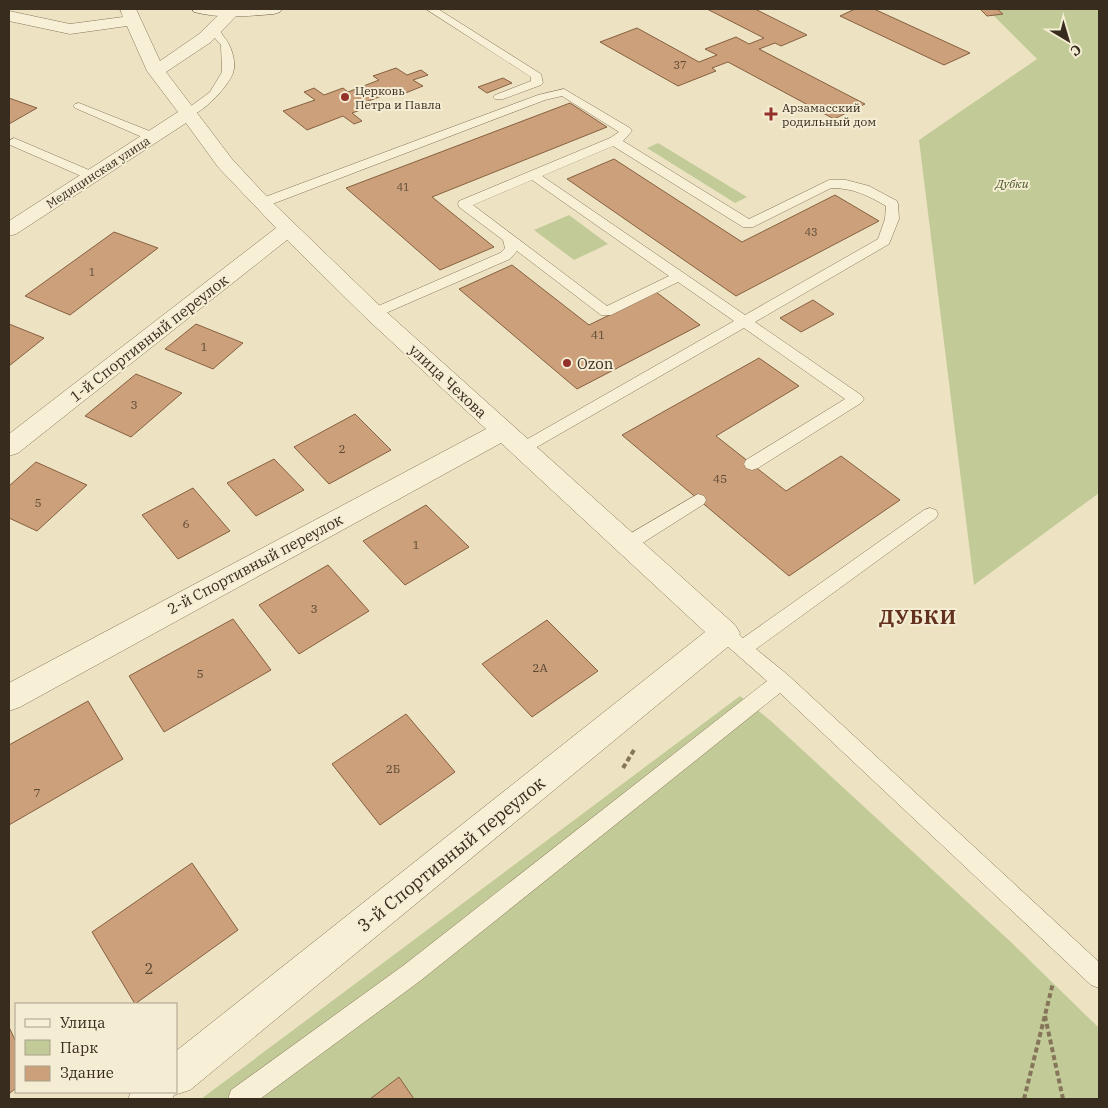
<svg xmlns="http://www.w3.org/2000/svg" width="1108" height="1108" font-family="'IBM Plex Serif',serif">
	<rect width="100%" height="100%" fill="#ede3c3"/>
	<g fill="#c2cb97">
		<path d="M987,9H1099V493L974,585L919,140L1037,59Z"/>
		<path d="M658,143L747,197L735,203L647,148Z"/>
		<path d="M569,215L608,244L574,260L534,230Z"/>
		<path d="M740,696L771,721L1013,944L1099,1028V1099H201Z"/>
	</g>
	<g fill="#cba07a" stroke="#866040">
		<path d="M707,9H755L807,35L781,46L775,43L759,49L865,104L834,119L728,62L712,68L716,71L678,86L600,42L637,28L699,62L717,55L705,49L736,37L749,44L764,38Z"/>
		<path d="M855,9H874L970,53L944,65L840,16Z"/>
		<path d="M980,9H997L1003,14L987,16Z"/>
		<path d="M396,68L407,75L421,70L428,75L413,80L423,86L403,94L397,90L361,104L366,108L352,113L362,121L354,124L343,116L307,130L283,111L315,100L304,92L314,88L324,95L343,88L348,92L379,80L373,76Z"/>
		<path d="M503,78L512,83L487,93L478,87Z"/>
		<path d="M9,98L37,108L9,124Z"/>
		<path d="M570,103L607,127L432,197L494,247L440,270L346,188Z"/>
		<path d="M614,159L742,242L835,195L879,221L736,296L567,179Z"/>
		<path d="M114,232L158,248L70,315L25,296Z"/>
		<path d="M512,265L589,325L656,292L700,325L577,389L459,289Z"/>
		<path d="M813,300L834,314L801,332L780,318Z"/>
		<path d="M9,324L44,338L9,366Z"/>
		<path d="M196,324L243,343L213,369L165,349Z"/>
		<path d="M759,358L799,386L716,436L786,491L841,456L900,500L789,576L622,435Z"/>
		<path d="M136,374L182,393L131,437L85,416Z"/>
		<path d="M355,414L391,450L329,484L294,447Z"/>
		<path d="M274,459L304,490L256,516L227,483Z"/>
		<path d="M36,462L87,485L37,531L9,518V486Z"/>
		<path d="M193,488L230,531L178,559L142,515Z"/>
		<path d="M426,505L469,547L405,585L363,541Z"/>
		<path d="M328,565L369,611L299,654L259,605Z"/>
		<path d="M233,619L271,670L164,732L129,676Z"/>
		<path d="M547,620L598,671L532,717L482,664Z"/>
		<path d="M88,701L123,759L9,825V745Z"/>
		<path d="M406,714L455,772L380,825L332,764Z"/>
		<path d="M192,863L238,930L135,1004L92,932Z"/>
		<path d="M9,1027L16,1042V1088L9,1094Z"/>
		<path d="M399,1077L414,1099H370Z"/>
	</g>
	<g fill="none" stroke-linecap="round" stroke-linejoin="round">
		<g stroke="#87755a" stroke-width="1">
			<g id="lane">
				<path d="M426,9H438L541,74L543,83L541,85L503,99H495L493,97L495,95L531,81V77Z"/>
				<path d="M213,27C218,28 221,32 224,37C231,45 237,62 233,73C228,87 198,120 183,116L181,114L183,112L210,92L222,72L221,45L208,30Z"/>
				<path d="M564,89L630,128L632,131L623,141L749,219L829,180H846L869,186L897,201L898,204L899,219L889,244L755,322L861,395L864,399L861,403L758,468L752,470L746,468L744,464L746,460L845,399L744,328L523,455L517,453L515,449L517,445L734,321L678,282L611,315H601L517,251L510,259L379,316H369L367,313L369,310L500,253L505,248L503,240L459,207L458,204L459,201L610,138L619,132L562,96L545,100L267,206H257L256,203L257,200L538,95ZM613,146L743,227H753L831,188C853,188 867,195 886,206L885,219L878,239L745,315L542,176ZM532,180L669,276L607,306L473,205Z"/>
				<path d="M79,103L157,134L159,137L157,140H149L75,108L73,106L75,104Z"/>
				<path d="M14,138L96,173L98,176L92,180L88,179L10,145L9,141Z"/>
				<path d="M698,494L704,496L706,500L704,504L633,549L627,551L621,549L618,544L621,539Z"/>
				<path d="M930,508L936,510L938,514L936,518L756,649L788,675L1099,962V988L1091,985L780,693L420,981L260,1099H228L231,1090L404,965L767,681L718,638L716,633L718,628C730,624 735,631 743,638L924,510Z"/>
			</g>
		</g>
		<g stroke="#87755a" stroke-width="1">
			<path id="street" d="M120,9H136L160,61L199,34L225,9H237L239,12L237,15L211,42L166,72L232,159L269,199L382,308L735,625L740,633L735,641L190,1090L174,1095L172,1099H128L131,1092H176V1051L705,632L501,443L20,707L9,711V683L486,429L366,318L287,240L18,453L9,456V434L276,228L218,167L186,123L16,234L9,236V221L178,112L147,71L127,26L70,34L9,21V11L70,24L123,17Z"/>
		</g>
		<g stroke="#69563d" stroke-width="1">
			<path id="secondary" d="M192,9H282L280,12L274,14C248,16 220,19 194,12Z"/>
		</g>
		<g stroke="#87755a" stroke-width="4" stroke-dasharray="5 3" stroke-linecap="butt">
			<path d="M623,768L634,750"/>
			<path d="M1045,1016L1063,1099"/>
			<path d="M1024,1099L1053,983"/>
		</g>
		<use href="#lane" fill="#f8f0d6" fill-rule="evenodd"/>
		<use href="#street" fill="#f8f0d6" fill-rule="evenodd"/>
		<use href="#secondary" fill="#f8f0d6" fill-rule="evenodd"/>
	</g>
	<g fill="#95312b" stroke="#f5edd3" stroke-width="2">
		<circle cx="345" cy="97" r="5"/>
		<path d="M768.5 106.5h5v5h5v5h-5v5h-5v-5h-5v-5h5z"/>
		<circle cx="567" cy="363" r="5"/>
	</g>
	<g text-anchor="middle" dominant-baseline="central" stroke-width="4" stroke-linejoin="round" paint-order="stroke">
		<g font-size="11" fill="#5c4935">
			<text x="680" y="65">37</text>
			<text x="403" y="187">41</text>
			<text x="811" y="232">43</text>
			<text x="92" y="272">1</text>
		</g>
		<g font-size="12" fill="#372c1e" stroke="#f5edd3" text-anchor="start">
			<text x="355" y="90">Церковь<tspan x="355" dy="14">Петра и Павла</tspan></text>
			<text x="782" y="107">Арзамасский<tspan x="782" dy="14">родильный дом</tspan></text>
		</g>
		<g font-size="12" fill="#372c1e" stroke="#f5edd3">
			<text transform="translate(98 172) rotate(-33)">Медицинская улица</text>
		</g>
		<g font-size="12" font-style="italic" fill="#455425" stroke="#f5edd3">
			<text x="1012" y="183">Дубки</text>
		</g>
		<g font-size="12" fill="#5c4935">
			<text x="598" y="334">41</text>
			<text x="204" y="346">1</text>
			<text x="134" y="404">3</text>
			<text x="342" y="448">2</text>
			<text x="720" y="478">45</text>
			<text x="38" y="502">5</text>
			<text x="186" y="523">6</text>
			<text x="416" y="544">1</text>
			<text x="314" y="608">3</text>
			<text x="540" y="667">2А</text>
			<text x="200" y="673">5</text>
			<text x="393" y="768">2Б</text>
			<text x="37" y="792">7</text>
		</g>
		<g font-size="15" fill="#372c1e" stroke="#f5edd3">
			<text transform="translate(149 338) rotate(-38)">1-й Спортивный переулок</text>
			<text transform="translate(448 381) rotate(43)">улица Чехова</text>
			<text transform="translate(255 564) rotate(-28)">2-й Спортивный переулок</text>
		</g>
		<g font-size="15" fill="#372c1e" stroke="#f5edd3" text-anchor="start">
			<text x="577" y="363">Ozon</text>
		</g>
		<g font-size="15" fill="#5c4935">
			<text x="149" y="968">2</text>
		</g>
		<g font-size="18" fill="#372c1e" stroke="#f5edd3">
			<text transform="translate(451 854) rotate(-39)">3-й Спортивный переулок</text>
		</g>
		<g font-size="20" font-weight="bold" letter-spacing="1" fill="#63311e" stroke="#f5edd3">
			<text x="918" y="616">ДУБКИ</text>
		</g>
	</g>
	<rect width="1108" height="1108" fill="none" stroke="#372c1e" stroke-width="20"/>
	<rect x="15" y="1003" width="162" height="90" fill="#f5edd3" stroke="#a9a08b"/>
	<rect x="25" y="1019" width="25" height="8" fill="#f8f0d6" stroke="#a9a08b"/>
	<text x="60" y="1028" font-size="15" fill="#372c1e">Улица</text>
	<rect x="25" y="1040" width="25" height="15" fill="#c2cb97" stroke="#a9a08b"/>
	<text x="60" y="1053" font-size="15" fill="#372c1e">Парк</text>
	<rect x="25" y="1066" width="25" height="15" fill="#cba07a" stroke="#a9a08b"/>
	<text x="60" y="1078" font-size="15" fill="#372c1e">Здание</text>
	<g transform="translate(1068 40) rotate(142)" stroke="#f5edd3" stroke-width="4" paint-order="stroke">
	<path d="M0-4L9 19L0 12L-9 19Z" fill="#372c1e"/>
	<text y="-8" font-size="14" font-weight="bold" text-anchor="middle" fill="#372c1e">С</text>
	</g>
</svg>
